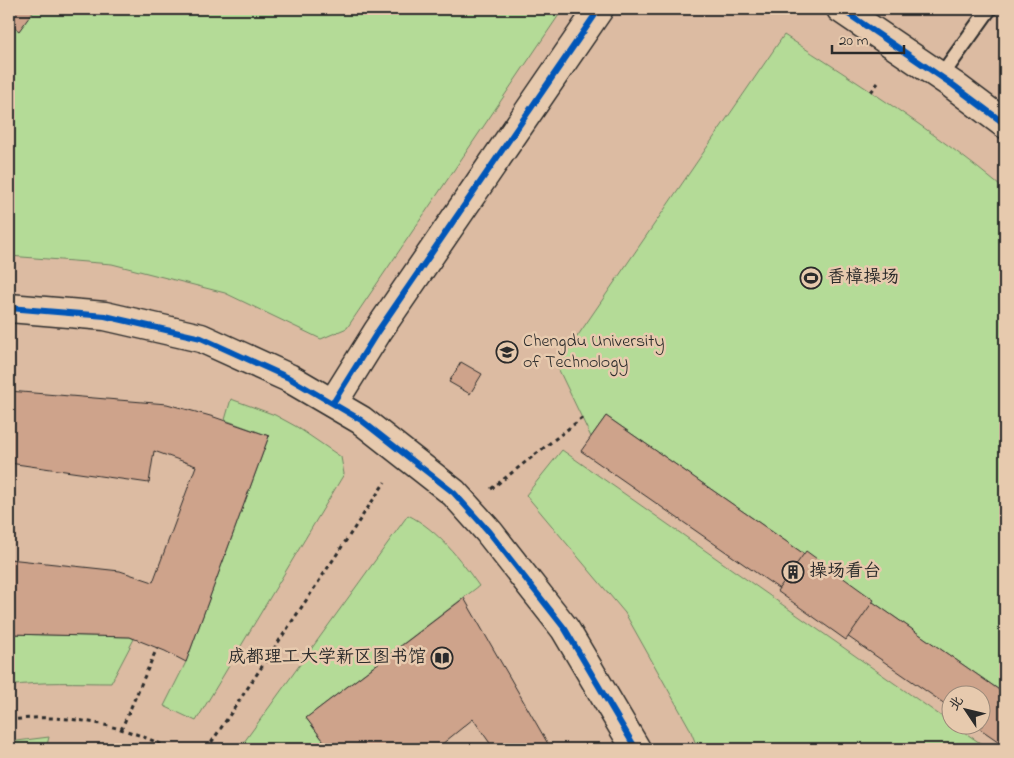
<svg xmlns="http://www.w3.org/2000/svg" width="1014" height="758" font-family="'Indie Flower','LXGW WenKai TC',sans-serif">
	<rect width="100%" height="100%" fill="#e7caae"/>
	<filter id="ink" filterUnits="userSpaceOnUse"><feTurbulence type="fractalNoise" baseFrequency=".02" numOctaves="2"/><feDisplacementMap in="SourceGraphic" scale="10" xChannelSelector="R" yChannelSelector="G"/><feConvolveMatrix kernelMatrix="1 2 1 2 8 2 1 2 1" color-interpolation-filters="sRGB"/></filter>
	<g filter="url(#ink)">
		<path fill="#dcbba2" fill-rule="evenodd" d="M9,9H1005V749H9ZM952,696H982V726H952Z"/>
		<g fill="#b4db97" stroke="#708361">
			<path d="M9,9H563L347,328L321,339L225,293L112,264L9,256Z"/>
			<path d="M784,35C860,84 936,132 1005,190V694L606,416L591,437L557,366Z"/>
			<path d="M231,399L275,415L297,427L341,457L344,474L196,721L164,706L186,662L269,436L225,420Z"/>
			<path d="M562,450L951,723L952,726H955L989,749H698L689,727L625,613L526,495Z"/>
			<path d="M408,515C438,530 460,559 479,586L306,718L330,749H239Z"/>
			<path d="M9,634L130,637L134,639L111,683C77,683 42,681 9,686Z"/>
			<path d="M49,737L46,749H9V742Z"/>
		</g>
		<g fill="#cea38b" stroke="#2b2b2b">
			<path d="M9,9H35L19,31L9,23Z"/>
			<path d="M461,362L482,374L470,394L449,382Z"/>
			<path d="M9,391L167,404L214,417L269,436L186,662L165,651L130,637L9,634V559L120,571L153,582L196,466L154,451L149,483L9,463Z"/>
			<path d="M606,416L1005,694V746L976,726H982V696H952V709L581,451Z"/>
			<path d="M806,551L874,600L846,640L777,591Z"/>
			<path d="M464,598L551,749H494L473,719L436,749H330L306,718Z"/>
		</g>
		<g fill="none" stroke-linecap="round" stroke-linejoin="round">
			<g stroke="#2b2b2b" stroke-width="18">
				<path id="service" d="M941,76L989,9"/>
			</g>
			<g stroke="#2b2b2b" stroke-width="31">
				<g id="minor">
					<path d="M841,9L953,85L1005,124"/>
					<path d="M9,308L105,316L201,338L289,378L361,420L454,493L489,532L565,629L636,749"/>
					<path d="M333,403L378,331L599,9"/>
				</g>
			</g>
			<g stroke="#2b2b2b" stroke-width="3" stroke-dasharray="4 4" stroke-linecap="butt">
				<path d="M871,92L878,83"/>
				<path d="M491,489L582,418"/>
				<path d="M9,720C22,719 35,717 47,718C87,718 135,730 170,749"/>
				<path d="M121,730L157,648"/>
				<path d="M207,749L385,482"/>
			</g>
			<use href="#service" stroke="#e7caae" stroke-width="14"/>
			<use href="#minor" stroke="#e7caae" stroke-width="28"/>
			<g stroke="#e7caae" stroke-width="9">
				<g id="cycleway">
					<path d="M841,9L953,85L1005,124"/>
					<path d="M9,308L105,316L201,338L289,378L361,420L454,493L489,532L565,629L636,749"/>
					<path d="M333,403L378,331L599,9"/>
				</g>
			</g>
			<use href="#cycleway" stroke="#0057b8" stroke-width="6"/>
		</g>
	</g>
	<defs>
		<g id="stadium-ring" transform="scale(1.125)"><circle r="9.5" fill="#e7caae" stroke="#2b2b2b" stroke-width="1.5"/><path d="M0-5a6.5 5 0 1 0 0 10a6.5 5 0 1 0 0-10ZM-3.5-1.8h7v3.6h-7Z" fill="#2b2b2b"/></g>
		<g id="university-ring" transform="scale(1.125)"><circle r="9.5" fill="#e7caae" stroke="#2b2b2b" stroke-width="1.5"/><path d="M0-5L7-2L0 1L-7-2ZM-4 1L0 2.5L4 1V4Q0 6-4 4Z" fill="#2b2b2b"/></g>
		<g id="building-ring" transform="scale(1.125)"><circle r="9.5" fill="#e7caae" stroke="#2b2b2b" stroke-width="1.5"/><path d="M-4-6H4V6H1V3H-1V6H-4ZM-2.5-4.3h1.7v1.8h-1.7ZM.8-4.3h1.7v1.8H.8ZM-2.5-1h1.7V.8h-1.7ZM.8-1h1.7V.8H.8Z" fill="#2b2b2b"/></g>
		<g id="library-ring" transform="scale(1.125)"><circle r="9.5" fill="#e7caae" stroke="#2b2b2b" stroke-width="1.5"/><path d="M-6-4Q-3-5.5-.7-3.5V5Q-3 3-6 4ZM6-4Q3-5.5 .7-3.5V5Q3 3 6 4Z" fill="#2b2b2b"/></g>
	</defs>
	<g fill-rule="evenodd">
		<use href="#stadium-ring" x="811" y="278"/>
		<use href="#university-ring" x="507" y="352"/>
		<use href="#building-ring" x="793" y="572"/>
		<use href="#library-ring" x="442" y="658"/>
	</g>
	<g text-anchor="middle" dominant-baseline="central" stroke-width="5" stroke-linejoin="round" paint-order="stroke">
		<g font-size="18" fill="#2b2b2b" stroke="#e7caae" text-anchor="start">
			<text x="827" y="278">香樟操场</text>
			<text x="523" y="342">Chengdu University<tspan x="523" dy="21">of Technology</tspan></text>
			<text x="809" y="572">操场看台</text>
			<text x="426" y="658" text-anchor="end">成都理工大学新区图书馆</text>
		</g>
	</g>
	<rect width="1014" height="758" fill="none" stroke="#e7caae" stroke-width="30"/>
	<rect x="15" y="15" width="984" height="728" fill="none" stroke="#2b2b2b" stroke-width="2" filter="url(#ink)"/>
	<g transform="translate(966 710) rotate(305)"><circle r="24" fill="#e7caae" stroke="#9c8a7a"/>
	<path d="M0-4L9 19L0 12L-9 19Z" fill="#2b2b2b"/>
	<text y="-8" font-size="14" font-weight="bold" text-anchor="middle" fill="#2b2b2b">北</text>
	</g>
	<path d="M832 45v8h72v-8" fill="none" stroke="#2b2b2b" stroke-width="2.5"/>
	<text x="839" y="45" font-size="15" fill="#2b2b2b" stroke="#e7caae" stroke-width="4" paint-order="stroke">20 m</text>
</svg>
